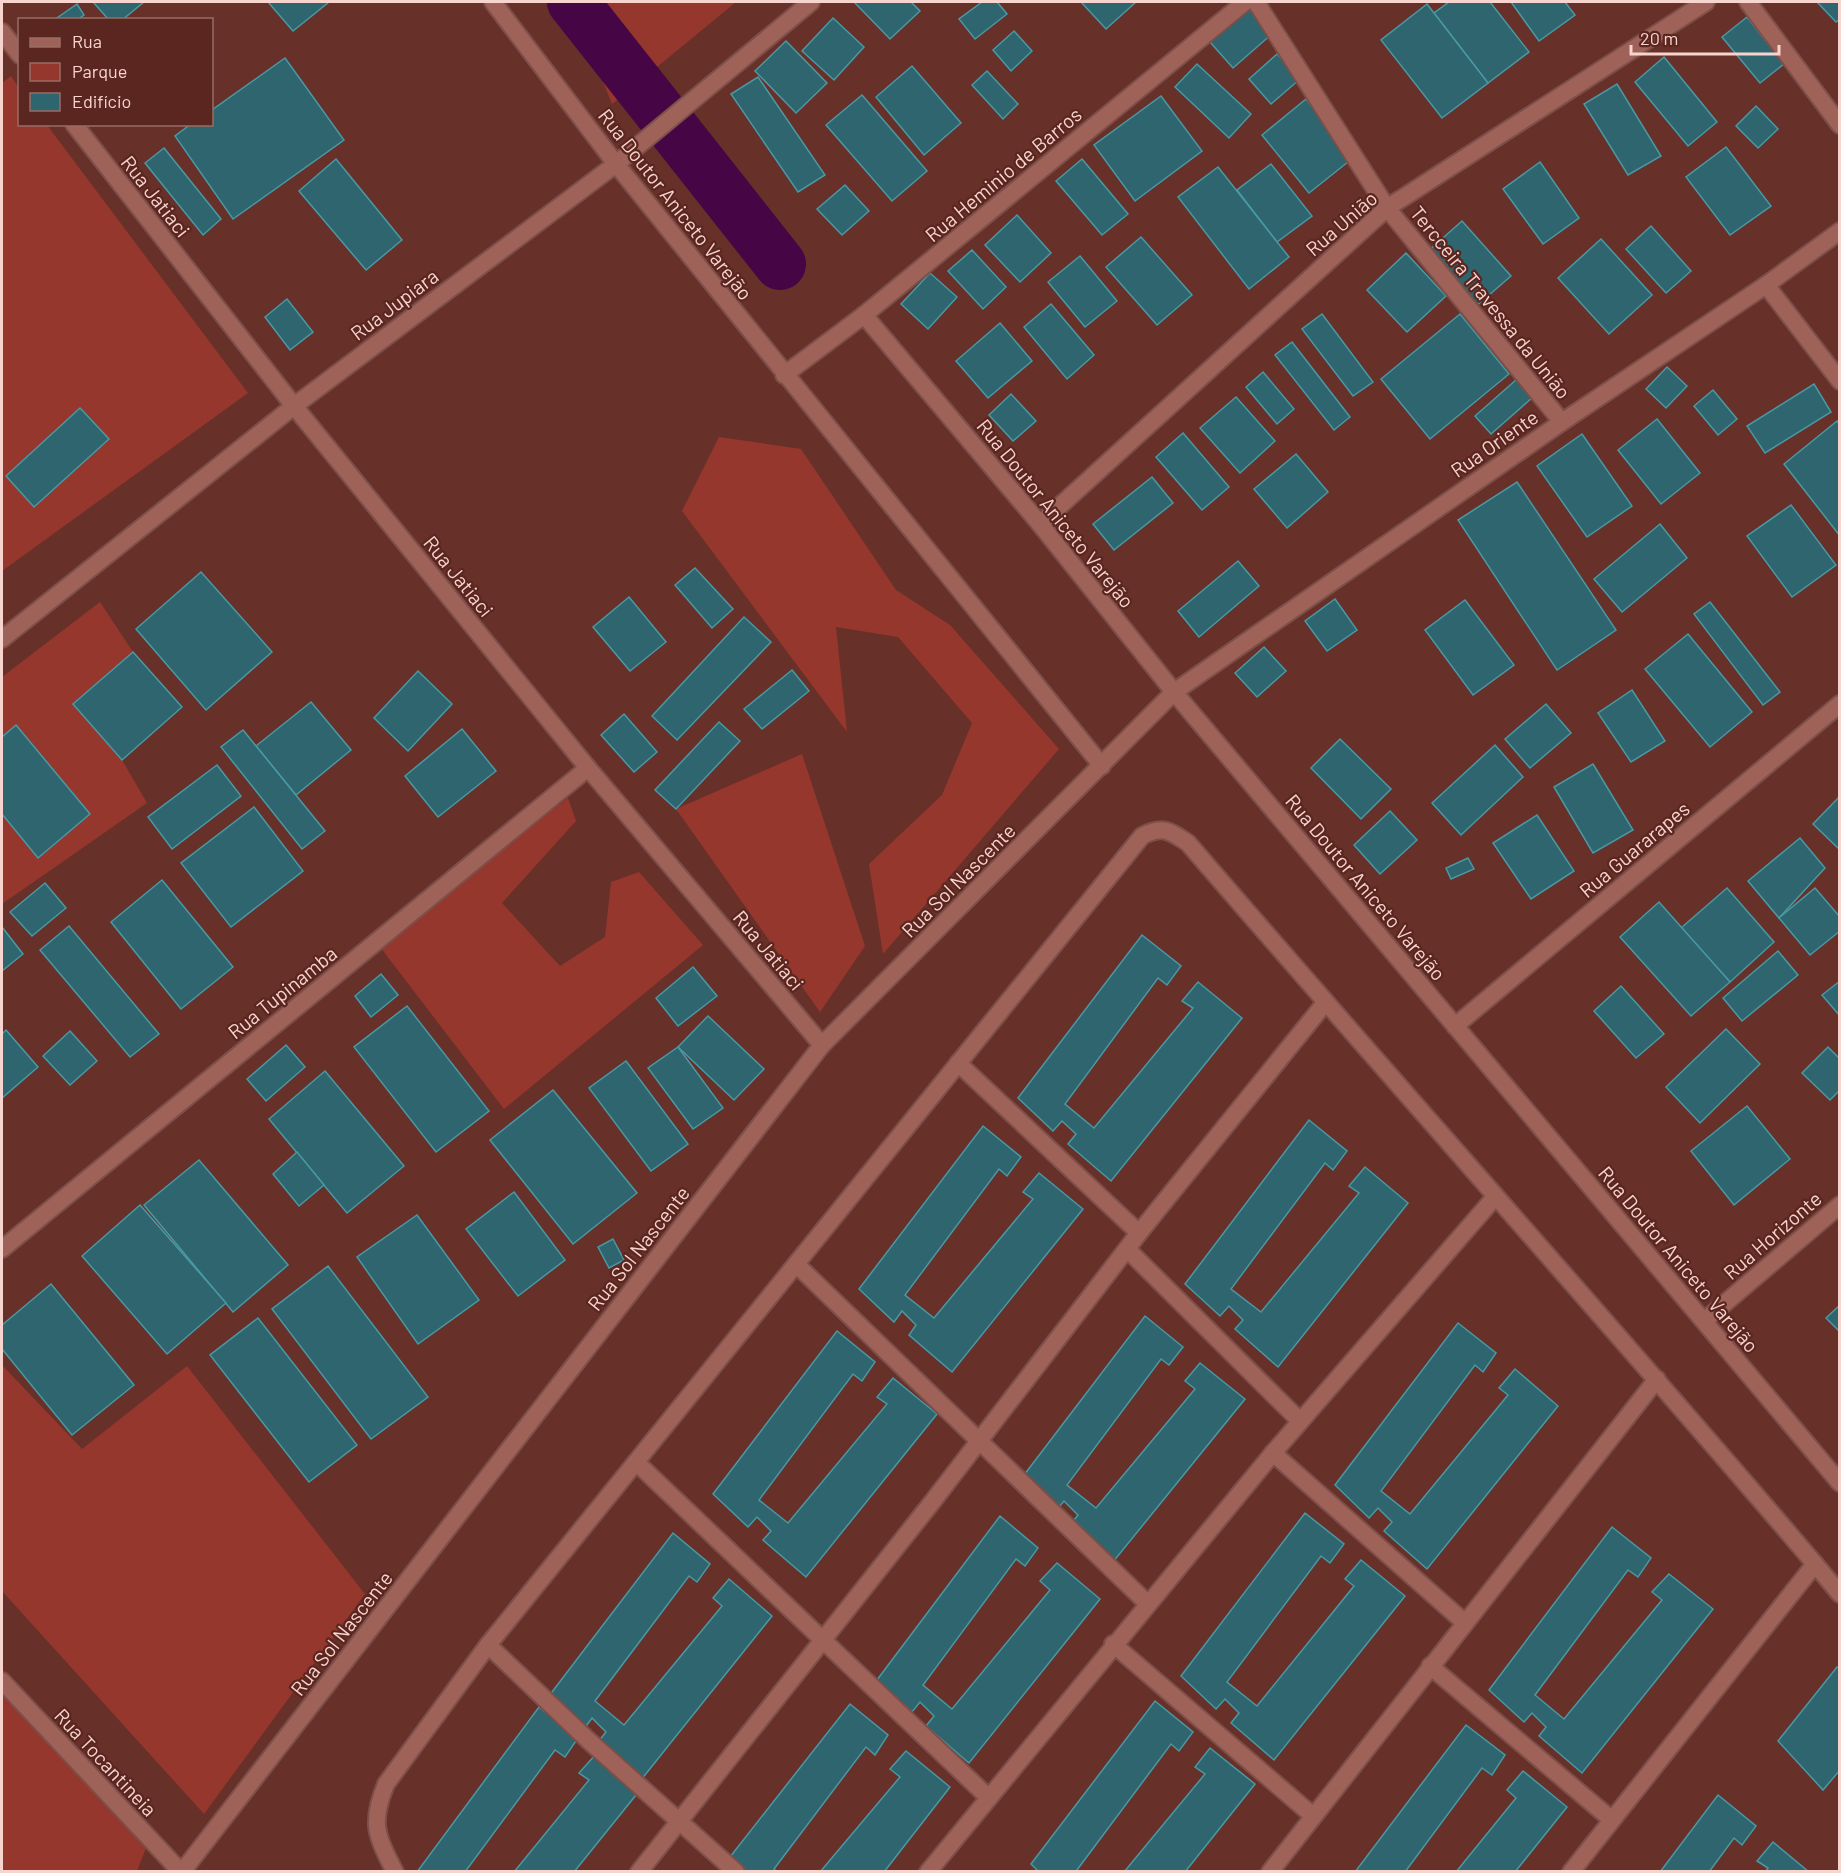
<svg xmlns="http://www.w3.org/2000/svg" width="1841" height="1873" font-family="Barlow,sans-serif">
	<rect width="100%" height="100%" fill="#673029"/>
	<g fill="#96372d">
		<path d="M571,2H736L612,104Z"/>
		<path d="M11,76L19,88L20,124L47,125L248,393L2,571V83Z"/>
		<path d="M719,437L801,449L896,590L950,625L1059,749L883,954L869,864L942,795L972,723L898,637L836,627L847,732L682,511Z"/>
		<path d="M100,602L133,652L73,704L122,760L147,803L2,904V677Z"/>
		<path d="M802,754L865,946L820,1012L676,809Z"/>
		<path d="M568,798L576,821L502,903L560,966L605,937L611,882L639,872L703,945L504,1109L377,943Z"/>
		<path d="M2,1365L82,1449L187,1366L365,1594L204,1814L2,1591Z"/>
		<path d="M2,1685L150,1838L137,1871H2Z"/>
	</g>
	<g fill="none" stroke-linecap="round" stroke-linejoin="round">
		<path stroke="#460645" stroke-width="52" d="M573,2L780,264"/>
	</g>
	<g fill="#2e656e" stroke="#4999a5" stroke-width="1.5">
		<path d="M93,2H144L122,20H109Z"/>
		<path d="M268,2H329L293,31Z"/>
		<path d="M854,2H911L920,11L890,39Z"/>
		<path d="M982,2H997L1007,14L975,39L959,19Z"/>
		<path d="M1081,2H1136L1106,29Z"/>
		<path d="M1449,2H1490L1529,52L1488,83L1434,13Z"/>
		<path d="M1511,2H1565L1575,15L1539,41Z"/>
		<path d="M1817,2H1840V19L1836,22Z"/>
		<path d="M77,4L84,15L77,20H54Z"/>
		<path d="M1427,4L1488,83L1442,118L1381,40Z"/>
		<path d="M1250,7L1273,33L1233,68L1210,42Z"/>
		<path d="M1747,17L1784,64L1760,83L1722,37Z"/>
		<path d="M833,18L864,47L834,80L802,51Z"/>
		<path d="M1014,31L1032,51L1011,71L993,50Z"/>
		<path d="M786,41L827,83L796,113L755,71Z"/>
		<path d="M1277,54L1300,79L1271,104L1249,79Z"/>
		<path d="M1664,57L1717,122L1688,146L1635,82Z"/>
		<path d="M285,58L344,140L233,219L175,136L191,124H212V110Z"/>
		<path d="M1197,64L1251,114L1229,138L1175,87Z"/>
		<path d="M912,66L961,123L924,155L876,97Z"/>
		<path d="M987,71L1018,104L1003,119L972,85Z"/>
		<path d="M758,77L825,175L798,192L731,94Z"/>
		<path d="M1617,84L1661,156L1628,175L1584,104Z"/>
		<path d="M862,95L927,171L892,201L826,125Z"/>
		<path d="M1161,96L1202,151L1135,201L1094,145Z"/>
		<path d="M1306,99L1353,158L1309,193L1262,135Z"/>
		<path d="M1756,106L1778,129L1758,148L1736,126Z"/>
		<path d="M1726,147L1771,206L1730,235L1686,177Z"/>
		<path d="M164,148L221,219L203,235L145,163Z"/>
		<path d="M336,159L402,240L366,270L299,191Z"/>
		<path d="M1082,159L1128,214L1102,235L1056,181Z"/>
		<path d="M1540,162L1579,218L1543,244L1503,189Z"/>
		<path d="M1271,164L1312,216L1277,242L1237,190Z"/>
		<path d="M1218,167L1289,257L1249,289L1178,197Z"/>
		<path d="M845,185L869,211L842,235L817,209Z"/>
		<path d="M1017,215L1051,253L1020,282L985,245Z"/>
		<path d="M1462,221L1511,276L1474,308L1426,253Z"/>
		<path d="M1651,226L1691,271L1666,293L1626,249Z"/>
		<path d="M1141,237L1192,295L1157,325L1106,267Z"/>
		<path d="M1601,239L1652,295L1609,334L1558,278Z"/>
		<path d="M972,250L1006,287L983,309L948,271Z"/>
		<path d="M1406,253L1446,296L1407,332L1367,290Z"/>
		<path d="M1080,256L1117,301L1085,327L1048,282Z"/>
		<path d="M930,273L957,297L928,329L901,304Z"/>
		<path d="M287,299L313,332L290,350L265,317Z"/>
		<path d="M1051,304L1094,355L1067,379L1024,327Z"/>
		<path d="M1322,314L1373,382L1353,396L1302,329Z"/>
		<path d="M1460,314L1509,374L1430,439L1381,379Z"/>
		<path d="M1000,323L1032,361L988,398L956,361Z"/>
		<path d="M1292,342L1350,417L1334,430L1275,355Z"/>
		<path d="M1667,367L1687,386L1666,408L1646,389Z"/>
		<path d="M1263,372L1294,409L1277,424L1246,387Z"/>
		<path d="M1517,379L1533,397L1491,434L1475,416Z"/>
		<path d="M1814,384L1831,412L1765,453L1747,426Z"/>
		<path d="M1713,390L1737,419L1718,435L1694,406Z"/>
		<path d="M1011,394L1036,421L1013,441L989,415Z"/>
		<path d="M1236,397L1275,441L1240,473L1200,428Z"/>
		<path d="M80,408L109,439L34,507L6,476Z"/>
		<path d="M1657,419L1700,473L1661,504L1618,450Z"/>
		<path d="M1837,421L1840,425V536L1784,464Z"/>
		<path d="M1183,433L1229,487L1202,510L1156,457Z"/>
		<path d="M1582,434L1632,506L1587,537L1537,466Z"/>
		<path d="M1296,454L1328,492L1287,528L1254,489Z"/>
		<path d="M1152,477L1173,503L1114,550L1093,524Z"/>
		<path d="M1517,482L1616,630L1557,670L1458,520Z"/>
		<path d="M1791,505L1836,565L1792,597L1747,536Z"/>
		<path d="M1660,524L1687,558L1622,612L1594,579Z"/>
		<path d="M1238,561L1259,586L1199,637L1178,611Z"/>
		<path d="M695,568L733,609L712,628L675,585Z"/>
		<path d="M201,572L272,652L206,710L136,629Z"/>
		<path d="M629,597L666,642L630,671L593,627Z"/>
		<path d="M1335,599L1357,630L1327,651L1305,621Z"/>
		<path d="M1465,600L1514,665L1473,695L1425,630Z"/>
		<path d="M1710,602L1780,692L1763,705L1694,614Z"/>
		<path d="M744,617L771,642L677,740L652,716Z"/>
		<path d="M1688,634L1752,712L1710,747L1645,669Z"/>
		<path d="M1264,647L1286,671L1257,697L1235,673Z"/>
		<path d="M133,652L182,707L122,760L73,704Z"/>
		<path d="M792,670L809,691L762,729L744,709Z"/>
		<path d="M418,671L452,704L408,751L374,718Z"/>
		<path d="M1632,690L1665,741L1631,762L1598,713Z"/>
		<path d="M311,702L351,750L296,795L256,746Z"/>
		<path d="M1546,704L1571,733L1530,768L1505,739Z"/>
		<path d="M624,714L657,752L634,772L601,735Z"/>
		<path d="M719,722L740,741L676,809L655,790Z"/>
		<path d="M16,725L90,814L38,858L2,814V737Z"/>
		<path d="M462,729L496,771L438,817L405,776Z"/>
		<path d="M243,730L325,831L302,849L221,747Z"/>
		<path d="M1340,739L1391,789L1361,819L1311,768Z"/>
		<path d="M1495,745L1523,777L1461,835L1432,803Z"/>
		<path d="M1593,764L1633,830L1593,853L1554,787Z"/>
		<path d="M217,765L241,796L172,849L148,817Z"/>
		<path d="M1840,796V847L1838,848L1813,824Z"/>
		<path d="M254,807L303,871L231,927L181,863Z"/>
		<path d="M1390,811L1417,840L1380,874L1354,845Z"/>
		<path d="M1537,815L1574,871L1531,899L1493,843Z"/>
		<path d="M1800,838L1825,868L1779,918L1748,881Z"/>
		<path d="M1468,858L1474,869L1451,879L1446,868Z"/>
		<path d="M162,880L233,967L181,1009L111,922Z"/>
		<path d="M45,883L66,908L32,936L10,912Z"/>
		<path d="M1727,888L1774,942L1730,982L1681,928Z"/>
		<path d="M1815,888L1840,917V931L1810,955L1779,918Z"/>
		<path d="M1659,902L1730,982L1691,1016L1620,937Z"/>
		<path d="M69,926L159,1034L130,1057L40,950Z"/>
		<path d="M2,927L23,954L2,971Z"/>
		<path d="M1142,935L1181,966L1167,985L1158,978L1065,1104L1094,1128L1193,1008L1182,1001L1198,982L1242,1018L1111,1181L1068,1144L1076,1134L1062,1121L1053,1131L1018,1098Z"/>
		<path d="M1778,951L1798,975L1742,1021L1723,998Z"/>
		<path d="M693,967L717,996L678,1026L656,998Z"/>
		<path d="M381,974L398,995L371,1017L355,996Z"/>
		<path d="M1840,981V1016L1822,995Z"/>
		<path d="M1621,986L1664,1034L1636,1058L1594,1011Z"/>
		<path d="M407,1006L489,1111L436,1152L354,1047Z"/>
		<path d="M708,1016L764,1069L734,1100L678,1047Z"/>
		<path d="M1726,1029L1760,1064L1700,1123L1666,1087Z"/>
		<path d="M6,1030L38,1067L2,1098V1034Z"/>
		<path d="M70,1031L97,1061L70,1085L43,1056Z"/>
		<path d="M286,1045L305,1067L266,1101L247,1079Z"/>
		<path d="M678,1047L723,1108L693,1129L648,1068Z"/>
		<path d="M1828,1047L1840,1059V1090L1830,1100L1802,1073Z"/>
		<path d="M626,1061L688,1144L651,1171L589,1088Z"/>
		<path d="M325,1071L404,1166L347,1213L269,1119Z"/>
		<path d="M553,1090L637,1193L573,1244L490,1140Z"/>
		<path d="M1747,1106L1790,1159L1734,1205L1691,1151Z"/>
		<path d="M1309,1120L1347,1151L1333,1170L1325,1163L1231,1289L1261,1312L1359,1193L1349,1186L1365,1167L1408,1203L1278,1367L1235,1329L1243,1320L1229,1306L1220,1316L1185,1284Z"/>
		<path d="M983,1126L1021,1157L1007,1176L999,1169L905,1295L934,1318L1033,1199L1023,1192L1039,1173L1083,1209L952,1372L909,1335L916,1325L902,1311L894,1322L859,1289Z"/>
		<path d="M297,1152L324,1185L299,1206L273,1174Z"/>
		<path d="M199,1160L288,1265L233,1312L144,1205Z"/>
		<path d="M514,1192L565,1260L518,1296L466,1229Z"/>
		<path d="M140,1205L226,1303L167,1354L82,1256Z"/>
		<path d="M417,1215L479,1300L418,1344L357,1257Z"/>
		<path d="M613,1239L624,1260L609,1268L598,1247Z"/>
		<path d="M328,1266L428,1397L371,1439L272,1309Z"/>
		<path d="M51,1284L134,1385L72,1435L2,1349V1325Z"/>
		<path d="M1840,1305V1332L1826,1318Z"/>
		<path d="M1145,1316L1183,1347L1169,1365L1161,1359L1067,1485L1096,1508L1195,1389L1185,1381L1200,1363L1245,1399L1113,1562L1070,1525L1078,1515L1064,1501L1055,1512L1021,1479Z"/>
		<path d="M258,1318L357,1445L309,1482L210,1355Z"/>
		<path d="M1458,1323L1496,1353L1483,1372L1475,1365L1381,1491L1410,1514L1508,1395L1499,1388L1515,1369L1558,1406L1427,1569L1384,1531L1392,1522L1378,1508L1369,1518L1335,1485Z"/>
		<path d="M837,1331L875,1362L862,1381L853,1374L759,1500L788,1523L887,1404L877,1397L893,1378L937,1414L806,1577L763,1540L771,1531L757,1517L748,1527L713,1494Z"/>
		<path d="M1305,1513L1344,1544L1330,1563L1321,1556L1227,1682L1257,1706L1354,1586L1345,1579L1361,1560L1405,1596L1274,1760L1231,1723L1239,1713L1225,1699L1216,1709L1181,1676Z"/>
		<path d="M1000,1516L1038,1548L1025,1566L1016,1559L923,1685L952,1709L1050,1590L1040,1581L1057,1563L1100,1599L969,1763L926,1726L934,1716L920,1702L912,1712L877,1680Z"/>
		<path d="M1612,1527L1651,1558L1638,1577L1628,1570L1535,1695L1564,1719L1662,1600L1652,1592L1669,1574L1713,1609L1582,1773L1539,1736L1546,1727L1532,1713L1524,1722L1489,1690Z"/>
		<path d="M673,1533L710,1564L697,1582L689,1576L595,1701L624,1725L722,1606L713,1598L729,1579L772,1616L641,1780L598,1742L606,1732L592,1718L584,1729L549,1696Z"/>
		<path d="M1837,1667L1840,1669V1770L1823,1790L1778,1741Z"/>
		<path d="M1155,1701L1193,1732L1179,1751L1171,1744L1077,1870L1079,1872H1039L1031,1864Z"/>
		<path d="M850,1704L888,1735L875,1755L866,1747L774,1869L777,1872H745L730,1857Z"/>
		<path d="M539,1707L578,1738L565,1757L555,1750L465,1872H417Z"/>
		<path d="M1466,1725L1505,1755L1492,1775L1482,1768L1405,1872H1355Z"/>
		<path d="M1210,1748L1255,1784L1185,1872H1124L1205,1774L1195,1767Z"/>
		<path d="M906,1751L950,1787L884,1872H820L900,1777L890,1769Z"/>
		<path d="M596,1754L640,1790L574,1872H514L589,1780L579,1773Z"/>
		<path d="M1523,1771L1567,1807L1515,1872H1456L1516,1798L1507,1790Z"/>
		<path d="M1718,1795L1756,1826L1742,1845L1734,1838L1709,1872H1660Z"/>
		<path d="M1773,1842L1809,1872H1765L1768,1868L1757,1861Z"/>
	</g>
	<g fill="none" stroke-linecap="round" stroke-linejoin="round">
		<g stroke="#7d4f49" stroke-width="20">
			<g id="service">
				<path d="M958,1063L1139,1233"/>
				<path d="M1127,1249L1300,1421"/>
				<path d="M796,1264L1148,1604"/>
				<path d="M1273,1453L1464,1622"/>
				<path d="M636,1462L989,1798"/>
				<path d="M1815,1564L1840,1594"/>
				<path d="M1113,1644L1312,1815"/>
				<path d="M488,1645L588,1740L736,1872"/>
				<path d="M1430,1666L1612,1820"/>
				<path d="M395,1872C376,1835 370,1823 386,1784L488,1645L1142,836C1163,825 1170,831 1188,843C1396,1085 1609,1322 1815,1564L1571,1872"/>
				<path d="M639,1872L933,1501L1139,1233L1325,1003"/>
				<path d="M928,1872L1273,1453L1495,1197"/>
				<path d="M1270,1872L1657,1379"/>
			</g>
		</g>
		<g stroke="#7d4f49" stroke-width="20">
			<g id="minor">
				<path d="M493,2L616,164L1102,766"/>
				<path d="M1256,2L1387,208L1562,422"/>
				<path d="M1748,2L1840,125"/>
				<path d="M2,32L20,55"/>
				<path d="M74,124L294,406L588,768L822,1045"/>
				<path d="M1766,285L1840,381"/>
				<path d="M864,315L1040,524L1174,692L1840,1483"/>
				<path d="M784,375L864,315L1245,2"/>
				<path d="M1040,524L1387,208L1706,2"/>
				<path d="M2,639L294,406L616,164L811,2"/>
				<path d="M1455,1026L1840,704"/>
				<path d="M2,1249L588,768"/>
				<path d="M1704,1321L1840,1205"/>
				<path d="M182,1872L822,1045L1174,692L1562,422L1766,285L1840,231"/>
			</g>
		</g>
		<g stroke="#7d4f49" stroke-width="20">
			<path id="tertiary" d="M2,1681L181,1872"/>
		</g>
		<use href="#service" stroke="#9e6259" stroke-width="16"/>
		<use href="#minor" stroke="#9e6259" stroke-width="16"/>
		<use href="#tertiary" stroke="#9e6259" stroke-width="16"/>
	</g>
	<g text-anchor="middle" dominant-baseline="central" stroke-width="4.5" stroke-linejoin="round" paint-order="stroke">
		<g font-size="20" fill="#f7d4ce" stroke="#5b261f">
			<text transform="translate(1003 174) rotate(-40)">Rua Heminio de Barros</text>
			<text transform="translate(156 196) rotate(52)">Rua Jatiaci</text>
			<text transform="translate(676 204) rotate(52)">Rua Doutor Aniceto Varejão</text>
			<text transform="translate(1341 223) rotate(-41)">Rua União</text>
			<text transform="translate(1491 302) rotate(51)">Tercceira Travessa da União</text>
			<text transform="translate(394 304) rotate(-37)">Rua Jupiara</text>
			<text transform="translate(1494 443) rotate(-35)">Rua Oriente</text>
			<text transform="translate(1056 513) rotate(51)">Rua Doutor Aniceto Varejão</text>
			<text transform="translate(459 576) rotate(51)">Rua Jatiaci</text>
			<text transform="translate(1634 849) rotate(-40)">Rua Guararapes</text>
			<text transform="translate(958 880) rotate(-45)">Rua Sol Nascente</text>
			<text transform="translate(1366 887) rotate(50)">Rua Doutor Aniceto Varejão</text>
			<text transform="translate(769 950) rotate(50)">Rua Jatiaci</text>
			<text transform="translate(282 992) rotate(-39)">Rua Tupinamba</text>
			<text transform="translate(1772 1235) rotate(-41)">Rua Horizonte</text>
			<text transform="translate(638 1248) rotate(-52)">Rua Sol Nascente</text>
			<text transform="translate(1679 1259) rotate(50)">Rua Doutor Aniceto Varejão</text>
			<text transform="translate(341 1633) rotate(-52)">Rua Sol Nascente</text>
			<text transform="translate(106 1762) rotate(47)">Rua Tocantineia</text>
		</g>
	</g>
	<rect width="1841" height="1873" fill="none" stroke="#f7d4ce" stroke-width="6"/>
	<rect x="18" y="18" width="195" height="108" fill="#5b261f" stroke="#996c65" stroke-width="1.5"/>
	<rect x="30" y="38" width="30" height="9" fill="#9e6259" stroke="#996c65" stroke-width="1.5"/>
	<text x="72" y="48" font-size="18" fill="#f7d4ce">Rua</text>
	<rect x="30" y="63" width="30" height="18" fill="#96372d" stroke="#996c65" stroke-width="1.5"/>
	<text x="72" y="78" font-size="18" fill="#f7d4ce">Parque</text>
	<rect x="30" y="93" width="30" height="18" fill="#2e656e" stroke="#996c65" stroke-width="1.5"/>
	<text x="72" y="108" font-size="18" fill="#f7d4ce">Edifício</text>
	<path d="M1631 45v9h148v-9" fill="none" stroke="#f7d4ce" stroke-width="3"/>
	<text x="1640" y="45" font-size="18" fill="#f7d4ce" stroke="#5b261f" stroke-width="4.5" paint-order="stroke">20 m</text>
</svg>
